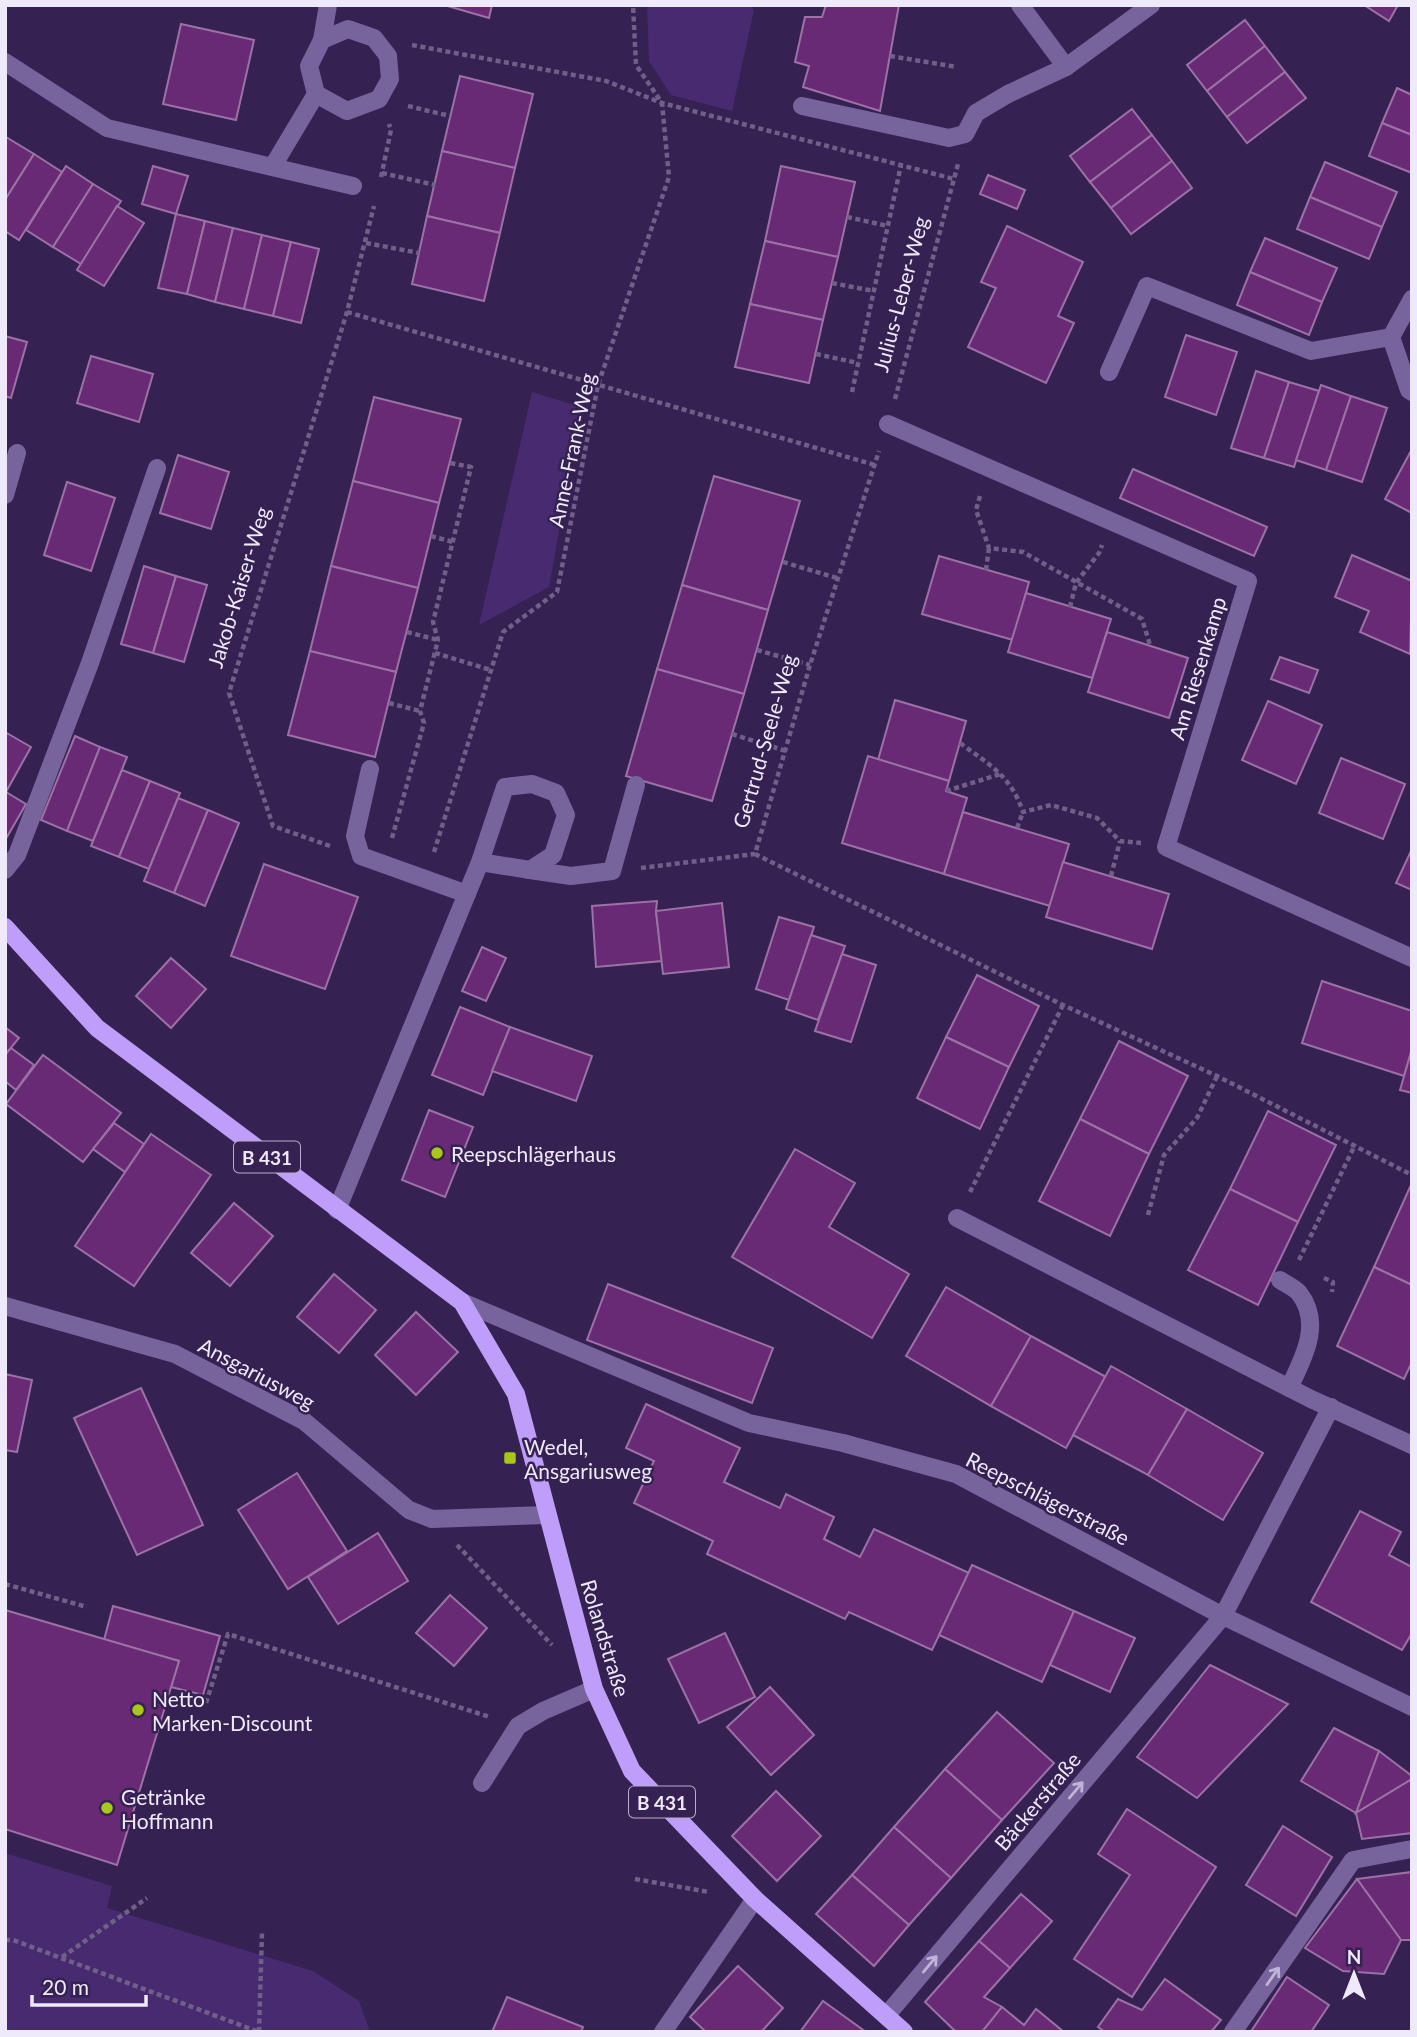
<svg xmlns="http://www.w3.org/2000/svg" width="1417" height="2037" font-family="Lato,sans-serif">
	<rect width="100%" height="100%" fill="#362153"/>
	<g fill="#482a71">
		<path d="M647,5H750L754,10L732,111L671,95L649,61Z"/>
		<path d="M532,392L581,407L549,587L479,625Z"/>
		<path d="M5,1853L112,1886L107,1908L313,1971L359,2001L370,2032H5Z"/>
	</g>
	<g fill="#682a75" stroke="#9c72a6" stroke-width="2">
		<path d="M444,5H492L489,18Z"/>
		<path d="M826,5H899L880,111L803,87L809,66L795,62L805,17H822Z"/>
		<path d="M1364,5H1398L1389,21Z"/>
		<path d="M1245,20L1265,46L1207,91L1187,65Z"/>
		<path d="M181,24L254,40L236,120L163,104Z"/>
		<path d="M1265,46L1285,72L1227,117L1207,91Z"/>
		<path d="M1285,72L1306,98L1247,143L1227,117Z"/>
		<path d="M460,76L533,94L515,168L442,151Z"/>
		<path d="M1397,88L1412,95V135L1382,123Z"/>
		<path d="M1132,109L1152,135L1090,182L1070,156Z"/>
		<path d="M1382,123L1412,135V173L1369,156Z"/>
		<path d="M1152,135L1172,161L1111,208L1090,182Z"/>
		<path d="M6,137L34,154L5,200V138Z"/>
		<path d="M442,151L515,168L500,233L427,216Z"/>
		<path d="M34,154L62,172L19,240L5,231V200Z"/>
		<path d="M1172,161L1192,188L1131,234L1111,208Z"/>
		<path d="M1325,162L1397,192L1382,227L1310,197Z"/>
		<path d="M66,166L93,184L53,247L26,230Z"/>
		<path d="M153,166L188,176L176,214L142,204Z"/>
		<path d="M781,166L855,182L838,257L765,241Z"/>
		<path d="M988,175L1025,190L1017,209L980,194Z"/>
		<path d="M93,184L121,201L81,264L53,247Z"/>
		<path d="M1310,197L1382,227L1369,259L1297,229Z"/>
		<path d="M117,206L144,223L104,286L77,270Z"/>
		<path d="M176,214L205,221L187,294L158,288Z"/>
		<path d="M427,216L500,233L484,301L412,284Z"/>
		<path d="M205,221L233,228L215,302L187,294Z"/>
		<path d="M1007,226L1083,262L1058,316L1074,323L1046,383L968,347L996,288L981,282Z"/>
		<path d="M233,228L262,235L244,309L215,302Z"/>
		<path d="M262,235L291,242L273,316L244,309Z"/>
		<path d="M1265,238L1337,268L1322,302L1250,272Z"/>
		<path d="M765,241L838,257L823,320L750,304Z"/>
		<path d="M291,242L319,249L301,323L273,316Z"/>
		<path d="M1250,272L1322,302L1309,335L1237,305Z"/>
		<path d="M750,304L823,320L809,383L735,367Z"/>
		<path d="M1186,335L1237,352L1216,415L1165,397Z"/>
		<path d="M5,336L27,342L11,398L5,396Z"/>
		<path d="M91,356L153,374L139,422L77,403Z"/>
		<path d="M1256,371L1289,382L1264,458L1231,448Z"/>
		<path d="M1289,382L1319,391L1294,467L1264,458Z"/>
		<path d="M1321,385L1351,396L1326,470L1296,460Z"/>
		<path d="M1351,396L1387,408L1362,482L1326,470Z"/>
		<path d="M374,397L461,419L439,503L353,481Z"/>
		<path d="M1412,449V513L1385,499Z"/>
		<path d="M178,455L229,472L211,529L160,513Z"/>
		<path d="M1133,469L1267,527L1254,556L1120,498Z"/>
		<path d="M714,476L800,501L768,610L682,585Z"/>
		<path d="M353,481L439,503L418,588L331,566Z"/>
		<path d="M67,482L115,498L91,571L44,555Z"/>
		<path d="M1352,555L1412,581L1410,654L1360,632L1369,611L1335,597Z"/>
		<path d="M939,556L1029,582L1013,640L922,614Z"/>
		<path d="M144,566L176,576L153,653L121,644Z"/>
		<path d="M331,566L418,588L396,672L310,651Z"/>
		<path d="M176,576L207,585L184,662L153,653Z"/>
		<path d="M682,585L768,610L744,694L657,669Z"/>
		<path d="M1026,593L1111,619L1092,678L1008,652Z"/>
		<path d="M1107,632L1188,658L1169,718L1088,692Z"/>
		<path d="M310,651L396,672L375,757L288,735Z"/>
		<path d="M1280,657L1318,670L1309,693L1271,679Z"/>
		<path d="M657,669L744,694L712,801L626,776Z"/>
		<path d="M895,700L966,721L949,781L878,760Z"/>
		<path d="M1268,701L1322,725L1296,784L1242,760Z"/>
		<path d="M5,732L31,747L6,792L26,804L7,837L5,836Z"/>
		<path d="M75,736L100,747L67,831L41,820Z"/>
		<path d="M100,747L127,757L93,841L67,831Z"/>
		<path d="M868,756L949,781L946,791L967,798L944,874L842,843Z"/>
		<path d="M1341,758L1405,784L1383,839L1319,813Z"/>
		<path d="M122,770L150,781L119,857L91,846Z"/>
		<path d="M150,781L180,793L149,869L119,857Z"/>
		<path d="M178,798L208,810L174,893L144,881Z"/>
		<path d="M208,810L239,823L205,906L174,893Z"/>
		<path d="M963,812L1069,844L1050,906L944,874Z"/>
		<path d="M1412,849V890L1396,883Z"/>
		<path d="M1063,862L1169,894L1152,949L1046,917Z"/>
		<path d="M264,864L358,897L325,989L231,956Z"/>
		<path d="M657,901L656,911L662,961L596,967L592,906Z"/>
		<path d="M722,903L729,967L663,974L656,911Z"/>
		<path d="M779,917L814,927L789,1000L756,989Z"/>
		<path d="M811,935L845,946L818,1020L786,1009Z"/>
		<path d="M482,947L506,958L486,1001L462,991Z"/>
		<path d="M842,954L876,965L851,1042L815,1031Z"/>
		<path d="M171,958L206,989L171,1028L136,996Z"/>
		<path d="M977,975L1039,1006L1009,1067L946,1037Z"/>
		<path d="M1322,981L1412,1011V1049L1404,1076L1302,1043Z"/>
		<path d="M460,1007L510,1027L483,1095L432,1075Z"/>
		<path d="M5,1027L19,1038L5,1055Z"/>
		<path d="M510,1027L592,1056L576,1101L492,1071Z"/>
		<path d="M946,1037L1009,1067L980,1129L917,1098Z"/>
		<path d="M1119,1041L1188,1076L1149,1154L1080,1119Z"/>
		<path d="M11,1048L34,1065L16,1090L5,1081V1055Z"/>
		<path d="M1412,1049V1093L1400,1090Z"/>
		<path d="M43,1055L121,1113L83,1162L6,1104Z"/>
		<path d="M429,1110L473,1127L445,1197L402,1180Z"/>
		<path d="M1268,1111L1336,1145L1298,1222L1230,1189Z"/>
		<path d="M1080,1119L1149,1154L1110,1236L1039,1201Z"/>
		<path d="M114,1123L144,1144L125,1172L93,1149Z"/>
		<path d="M151,1134L211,1175L134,1286L75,1246Z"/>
		<path d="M795,1149L855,1183L829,1227L909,1274L872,1338L732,1257Z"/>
		<path d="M1410,1187L1412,1188V1285L1374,1267Z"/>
		<path d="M1230,1189L1298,1222L1258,1305L1188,1270Z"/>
		<path d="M234,1203L273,1236L230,1286L191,1253Z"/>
		<path d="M1374,1267L1412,1285V1362L1404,1379L1337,1346Z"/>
		<path d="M334,1274L376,1310L339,1353L297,1317Z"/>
		<path d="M608,1284L773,1348L752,1403L587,1340Z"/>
		<path d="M946,1287L1031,1336L991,1406L906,1356Z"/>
		<path d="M416,1312L458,1352L416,1395L375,1355Z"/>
		<path d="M1031,1336L1106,1377L1066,1448L991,1406Z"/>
		<path d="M1111,1366L1187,1409L1148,1475L1073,1435Z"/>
		<path d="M5,1374L32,1380L17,1452L5,1450Z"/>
		<path d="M141,1388L203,1525L137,1555L74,1418Z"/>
		<path d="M646,1404L740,1448L724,1482L780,1508L786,1494L834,1517L824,1539L860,1557L874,1529L969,1573L932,1650L849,1612L845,1619L707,1554L713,1541L634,1503L654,1461L626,1448Z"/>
		<path d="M1187,1409L1263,1453L1223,1520L1148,1475Z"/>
		<path d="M297,1473L347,1551L288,1589L238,1510Z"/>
		<path d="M1360,1511L1401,1532L1389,1555L1412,1567V1633L1402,1650L1311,1602Z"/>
		<path d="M378,1533L408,1581L338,1624L308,1577Z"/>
		<path d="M972,1565L1074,1611L1042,1682L939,1635Z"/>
		<path d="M450,1595L487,1628L454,1666L416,1633Z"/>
		<path d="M113,1606L220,1636L203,1695L171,1687L179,1661L104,1640Z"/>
		<path d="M5,1610L179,1661L117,1865L5,1829Z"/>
		<path d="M1074,1611L1135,1638L1110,1692L1050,1665Z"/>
		<path d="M725,1633L755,1697L699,1723L668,1659Z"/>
		<path d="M1210,1665L1288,1704L1197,1798L1137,1757Z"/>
		<path d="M770,1687L814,1735L771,1775L727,1727Z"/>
		<path d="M997,1712L1054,1763L1002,1820L945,1769Z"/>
		<path d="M1334,1728L1379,1751L1356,1813L1301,1781Z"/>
		<path d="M1379,1751L1412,1776V1779L1356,1813Z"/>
		<path d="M945,1769L1002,1820L951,1878L894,1827Z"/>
		<path d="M1412,1779V1833L1362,1839L1356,1813Z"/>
		<path d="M776,1791L821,1836L777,1881L732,1836Z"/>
		<path d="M1127,1809L1216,1867L1132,1997L1074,1959L1130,1875L1098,1854Z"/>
		<path d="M1283,1826L1332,1857L1296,1916L1246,1885Z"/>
		<path d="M894,1827L951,1878L909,1925L852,1875Z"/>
		<path d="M1412,1872V1940H1401L1357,1879Z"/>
		<path d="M852,1875L909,1925L874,1966L816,1914Z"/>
		<path d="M1357,1879L1401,1940L1384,1974L1343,1971L1305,1948Z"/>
		<path d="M1021,1894L1052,1921L1010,1968L979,1941Z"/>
		<path d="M979,1941L1010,1968L984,1997L1002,2007L982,2032H956L925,2002Z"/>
		<path d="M738,1966L783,2008L761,2032H706L690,2017Z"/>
		<path d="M1287,1977L1329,2005L1311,2032H1255L1252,2030Z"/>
		<path d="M1165,1979L1221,2020L1211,2032H1105L1098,2027L1118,1999L1142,2010Z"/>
		<path d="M507,1997L583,2027L581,2032H492Z"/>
		<path d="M823,2001L866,2032H800Z"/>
		<path d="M1002,2007L1024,2025L1036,2009L1064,2032H982Z"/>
	</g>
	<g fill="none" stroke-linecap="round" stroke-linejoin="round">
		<g stroke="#706088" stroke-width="4.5" stroke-dasharray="5 3.5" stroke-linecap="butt">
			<path d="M412,45L606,81L662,103L954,179"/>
			<path d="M890,56L957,67"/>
			<path d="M408,106L450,116"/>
			<path d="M382,173L435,185"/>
			<path d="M381,177L391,130L389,124"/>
			<path d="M847,217L888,226"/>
			<path d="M366,243L419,253"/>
			<path d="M832,283L874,291"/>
			<path d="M347,312L875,465"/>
			<path d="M816,354L858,363"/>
			<path d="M852,392L901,165"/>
			<path d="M895,399L958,164"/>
			<path d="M980,496L976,510L989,548L1023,552L1142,619L1150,645"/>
			<path d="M431,536L453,542"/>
			<path d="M783,562L837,578"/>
			<path d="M986,570L989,548"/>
			<path d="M1070,607L1076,583L1099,553L1102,545"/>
			<path d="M407,632L438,640"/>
			<path d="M757,650L810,665"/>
			<path d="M435,653L491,670"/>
			<path d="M389,703L420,711"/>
			<path d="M732,734L786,751"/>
			<path d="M960,743C990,765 1011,776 1023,812L1051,805L1097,818L1120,841L1141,843"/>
			<path d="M946,791L1001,774"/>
			<path d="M1017,828L1023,812"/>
			<path d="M392,838L424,723L420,711L438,640L433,622L471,467L450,463"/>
			<path d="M330,846L273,826L229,693L347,312L374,206"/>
			<path d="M434,852L503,632L557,592L598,385L669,177L662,103L636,65L633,5"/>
			<path d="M755,854L1063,1005L1217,1076L1412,1175"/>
			<path d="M641,868L755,854L810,665L879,451"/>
			<path d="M1111,876L1120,841"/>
			<path d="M970,1192L1063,1005"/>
			<path d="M1148,1215L1164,1155L1197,1118L1217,1076"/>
			<path d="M1299,1260L1355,1145"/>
			<path d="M1324,1278L1333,1282L1332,1292"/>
			<path d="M457,1545L552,1645"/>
			<path d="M5,1584L87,1607"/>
			<path d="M206,1703L228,1634L490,1717"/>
			<path d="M635,1879L709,1892"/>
			<path d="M5,1940H13L259,2032"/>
			<path d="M62,1957L147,1898"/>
			<path d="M259,2032L262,1933"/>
		</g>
		<g stroke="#78649c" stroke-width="18">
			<path d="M1020,5L1066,67"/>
			<path d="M322,40L328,5"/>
			<path d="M5,62L107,128L353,186"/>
			<path d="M802,106L949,138L965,134L976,113L1008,94L1066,67L1151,5"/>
			<path d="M273,166L316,94L309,66L322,40L348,29L374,38L388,56L390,79L379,99L347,111L316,94"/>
			<path d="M1412,299L1391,337L1409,390L1412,392"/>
			<path d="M1109,372L1147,286L1311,351L1391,337"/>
			<path d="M888,424L1248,581L1166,847L1412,958"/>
			<path d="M5,495L17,453"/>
			<path d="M370,769L355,836L361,856L467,894"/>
			<path d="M5,870L17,855L90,663L157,468"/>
			<path d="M530,870L571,876L612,871L636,785"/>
			<path d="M337,1210L480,862L505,787L532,784L556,793L566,815L553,855L530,870L480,862"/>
			<path d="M957,1218L1311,1399L1412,1445"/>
			<path d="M1280,1280C1286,1284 1295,1288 1299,1293C1323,1323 1303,1359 1289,1388"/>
			<path d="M462,1302L749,1423L843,1443L956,1474L1223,1616L1412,1707"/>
			<path d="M5,1306L175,1354L304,1421L409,1510L432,1519L547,1515"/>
			<path d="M482,1783L518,1726L543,1711L594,1689"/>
			<path d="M886,2016L1223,1616L1331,1407"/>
			<path d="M663,2032L755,1899"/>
			<path d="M1233,2032L1353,1860L1412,1849"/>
		</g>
		<path stroke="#bf9ef9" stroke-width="18" d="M5,927L97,1028L462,1302L516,1394L594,1689L632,1771L755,1899L904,2032"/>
	</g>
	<defs><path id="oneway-shaft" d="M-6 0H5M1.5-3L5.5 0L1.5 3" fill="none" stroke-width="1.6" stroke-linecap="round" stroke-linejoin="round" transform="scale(1.75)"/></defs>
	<g stroke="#bfb4d6">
		<use href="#oneway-shaft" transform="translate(1076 1790) rotate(-50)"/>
		<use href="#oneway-shaft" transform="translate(930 1964) rotate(-50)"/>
		<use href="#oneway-shaft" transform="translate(1273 1976) rotate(-55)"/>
	</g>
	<g fill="#a9c719" stroke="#362153" stroke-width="2.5">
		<circle cx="437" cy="1153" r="7"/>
		<rect x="503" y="1451" width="14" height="14" rx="3.5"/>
		<circle cx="138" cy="1710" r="7"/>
		<circle cx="107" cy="1808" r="7"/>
	</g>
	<g text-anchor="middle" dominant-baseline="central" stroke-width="5" stroke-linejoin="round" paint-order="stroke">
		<g fill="#362153" stroke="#b8adc9" stroke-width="2">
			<rect x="234" y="1141.5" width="66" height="31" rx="5"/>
			<rect x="629" y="1786.5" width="66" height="31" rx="5"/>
		</g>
		<g font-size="19" font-weight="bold" fill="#efe9fc">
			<text x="267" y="1157">B 431</text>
			<text x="662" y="1802">B 431</text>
		</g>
		<g font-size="21" fill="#efe9fc" stroke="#362153">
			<text transform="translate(900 294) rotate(-75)">Julius-Leber-Weg</text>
			<text transform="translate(571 450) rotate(-78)">Anne-Frank-Weg</text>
			<text transform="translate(238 587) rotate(-73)">Jakob-Kaiser-Weg</text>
			<text transform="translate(1197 668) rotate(-73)">Am Riesenkamp</text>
			<text transform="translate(764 741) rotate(-74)">Gertrud-Seele-Weg</text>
			<text transform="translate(257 1373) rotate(28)">Ansgariusweg</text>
			<text transform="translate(1048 1498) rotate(27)">Reepschlägerstraße</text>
			<text transform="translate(606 1638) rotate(73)">Rolandstraße</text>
			<text transform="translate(1037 1801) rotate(-50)">Bäckerstraße</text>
		</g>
		<g font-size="21" fill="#efe9fc" stroke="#362153" text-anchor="start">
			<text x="451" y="1153">Reepschlägerhaus</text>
			<text x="524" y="1446">Wedel,<tspan x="524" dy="24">Ansgariusweg</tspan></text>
			<text x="152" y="1698">Netto<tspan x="152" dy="24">Marken-Discount</tspan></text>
			<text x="121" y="1796">Getränke<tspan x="121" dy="24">Hoffmann</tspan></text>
		</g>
	</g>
	<rect width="1417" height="2037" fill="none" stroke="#efe9fc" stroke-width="14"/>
	<g transform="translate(1354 1974)" stroke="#362153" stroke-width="5" paint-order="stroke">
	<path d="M0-5L12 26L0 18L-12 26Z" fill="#efe9fc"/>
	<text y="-10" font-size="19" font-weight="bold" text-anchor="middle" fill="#efe9fc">N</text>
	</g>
	<path d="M32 1995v10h114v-10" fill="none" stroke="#efe9fc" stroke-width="3.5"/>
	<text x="42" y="1995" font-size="21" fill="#efe9fc" stroke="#362153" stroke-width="5" paint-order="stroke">20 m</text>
</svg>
